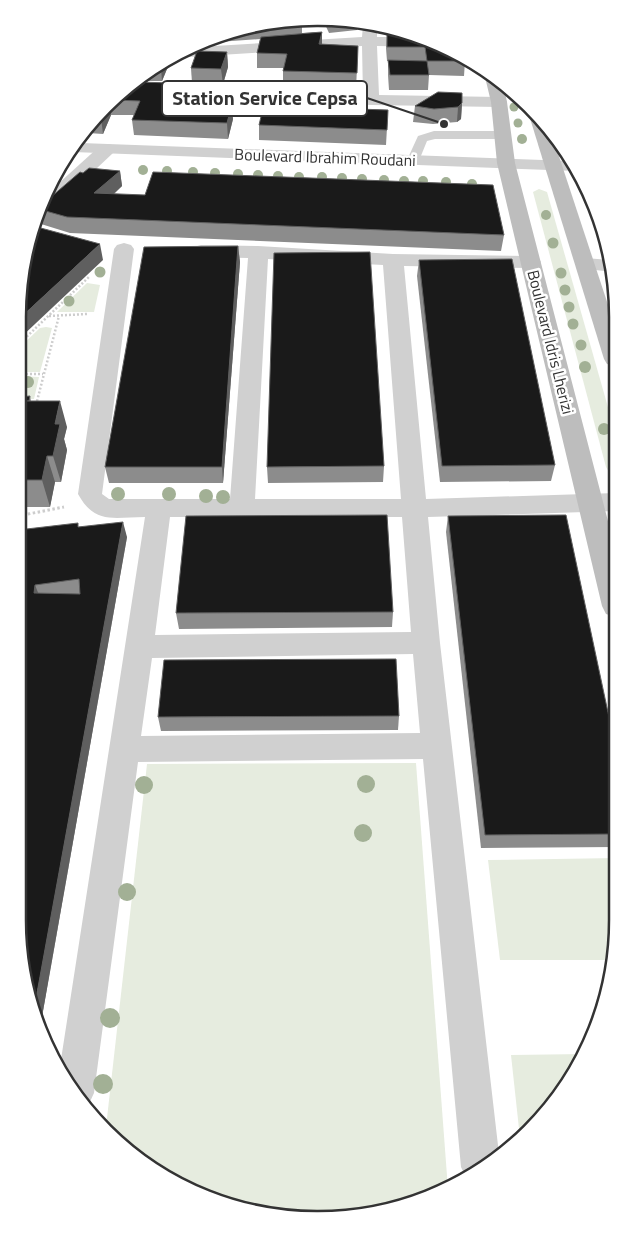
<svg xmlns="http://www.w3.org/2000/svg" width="635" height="1237" font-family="'Titillium Web',sans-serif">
	<rect width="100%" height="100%" fill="#fff"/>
	<g fill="#e6ecdf">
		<path d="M539,189L547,192L615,432V474L609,472L606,467L533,192Z"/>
		<path d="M87,283L100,285L94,312H57Z"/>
		<path d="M46,327L52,328L40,372H18V349L40,328Z"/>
		<path d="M18,376L39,377L34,399H18Z"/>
		<path d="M416,763L448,1189L337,1219L240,1209L151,1169L106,1127L147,764Z"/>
		<path d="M617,858V939L611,960H500L488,860Z"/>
		<path d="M585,1054L529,1132L520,1138L511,1055Z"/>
	</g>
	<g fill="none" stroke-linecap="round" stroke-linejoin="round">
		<g stroke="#cdcdcd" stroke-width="2.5" stroke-dasharray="2 2" stroke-linecap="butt">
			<path d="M49,316L87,314"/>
			<path d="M18,345L90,276"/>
			<path d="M18,374H43"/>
			<path d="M36,405L59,316"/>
		</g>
		<path stroke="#cdcdcd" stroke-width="3" stroke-dasharray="2.5 2.5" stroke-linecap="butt" d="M18,516L64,507"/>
		<path fill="#d0d0d0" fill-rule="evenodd" d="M434,131H502L508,135L502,139H435L427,141L418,163H408L407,160L418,136Z"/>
		<g fill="#d0d0d0" fill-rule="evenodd">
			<path d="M363,25L377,29V37H408L431,43L424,47L377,46L379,95L499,97L505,98L507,102L505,106L499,107L371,105L119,93L133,84L363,95L362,46L188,57L183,55L198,47L362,37Z"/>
			<path d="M107,144L113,145L116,149L113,153L62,201L55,203L48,201L46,197L48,193L101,145Z"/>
			<path d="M124,243L131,245L134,249L102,494L109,499H230L248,258L201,257L194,255L191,251L194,247L201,245L258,246L393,254L531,256L538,258L541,262L538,266L531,268L404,266L426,499L616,493V511L428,517L440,643L499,1154L466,1177L461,1167L423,759L138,762L94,1093L88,1106L85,1108L80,1102L60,1066L145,517C114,517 95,525 78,494L114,249L117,245ZM268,259L383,265L401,499H255ZM170,517H402L411,632L155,635ZM413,654L420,733L141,736L152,658Z"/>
			<path d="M585,258L610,260L613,272L578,268L575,264L578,260Z"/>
		</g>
		<path fill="#d0d0d0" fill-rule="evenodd" d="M81,143L570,161L576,171L73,152Z"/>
		<g fill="#bdbdbd" fill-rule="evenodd">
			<path d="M488,73L503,83L507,102L515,163L616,552V617L606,614L602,606L497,163L491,102L485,77Z"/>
			<path d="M531,111H533L550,129L615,326V366L607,364L604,359L529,115Z"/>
		</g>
	</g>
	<g fill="#a2b095">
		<circle cx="514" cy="107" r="4.5"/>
		<circle cx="518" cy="123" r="4.5"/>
		<circle cx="522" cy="139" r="5"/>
		<circle cx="143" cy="170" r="5"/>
		<circle cx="167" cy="171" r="5"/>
		<circle cx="193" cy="172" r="5"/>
		<circle cx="215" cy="173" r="5"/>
		<circle cx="238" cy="174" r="5"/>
		<circle cx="258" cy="175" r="5"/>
		<circle cx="278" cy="176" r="5"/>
		<circle cx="299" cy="177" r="5"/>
		<circle cx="322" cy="177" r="5"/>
		<circle cx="342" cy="178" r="5"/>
		<circle cx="362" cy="179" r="5"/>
		<circle cx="384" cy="180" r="5"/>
		<circle cx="404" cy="181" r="5"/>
		<circle cx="423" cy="181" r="5"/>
		<circle cx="446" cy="182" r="5"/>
		<circle cx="472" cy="184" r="5"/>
		<circle cx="546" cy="215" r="5"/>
		<circle cx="553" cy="243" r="5.5"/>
		<circle cx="100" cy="272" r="5.5"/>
		<circle cx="561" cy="273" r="5.5"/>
		<circle cx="565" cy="290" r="5.5"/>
		<circle cx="69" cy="301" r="5.5"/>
		<circle cx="569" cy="307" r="5.5"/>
		<circle cx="573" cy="324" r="5.5"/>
		<circle cx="581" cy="345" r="5.5"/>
		<circle cx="585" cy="367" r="6"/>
		<circle cx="28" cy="382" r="6"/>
		<circle cx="604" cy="429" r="6"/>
		<circle cx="118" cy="494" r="7"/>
		<circle cx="169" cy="494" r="7"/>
		<circle cx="206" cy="496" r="7"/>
		<circle cx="223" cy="497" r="7"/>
		<circle cx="366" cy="784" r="9"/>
		<circle cx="144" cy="785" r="9"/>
		<circle cx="363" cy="833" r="9"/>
		<circle cx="127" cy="892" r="9"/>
		<circle cx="110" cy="1018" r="10"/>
		<circle cx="103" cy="1084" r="10"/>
	</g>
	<g fill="#8c8c8c">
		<path d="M337,18L357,24V30L329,33L323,20Z"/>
		<path d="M302,23V33L322,32V44L358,46L356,89L283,86V68H257V53L260,39L204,43L221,33Z"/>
		<path d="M385,31L450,49L465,61L464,76L429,75L428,90H389L388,75V61H387L386,48L387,35H385Z"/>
		<path d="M227,52L228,67L223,84L192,83L191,68Z"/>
		<path d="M169,64L162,81H139Z"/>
		<path d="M120,92L208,100L207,103L233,119L228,139L134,135L132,120L134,115H111L103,134L88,133Z"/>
		<path d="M462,103L461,119L457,122L433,124L413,122L415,106Z"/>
		<path d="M328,104V108L388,110L386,145L259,140V125Z"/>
		<path d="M120,171L122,186L114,194L504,235L501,251L70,233L41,224L39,219L44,203L83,173Z"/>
		<path d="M238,246L240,262L223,483H109L105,467Z"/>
		<path d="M419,260L555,465L551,481L440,482L417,276Z"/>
		<path d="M30,396L31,401L67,427L64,439L67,450L61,482H55L50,507H18V397Z"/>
		<path d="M384,466L383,482L268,483L267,467Z"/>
		<path d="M448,516L616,750L617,847L481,848L446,532Z"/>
		<path d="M79,527L127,537L40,1028L18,530Z"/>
		<path d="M393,612L392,627L179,629L176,613Z"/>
		<path d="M399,716L398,730L161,731L158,717Z"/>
	</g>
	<g fill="#5f5f5f">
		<path d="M322,32V47L319,44Z"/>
		<path d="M227,52L228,67L223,84L221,69Z"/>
		<path d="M169,64L162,81L161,68Z"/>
		<path d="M207,84L208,100L202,118L201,103Z"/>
		<path d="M328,89V104L326,123V108Z"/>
		<path d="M462,103L461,119L457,122L458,107Z"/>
		<path d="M232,104L233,119L228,139L227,123Z"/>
		<path d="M109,105L111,115L103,134L101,118L102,115Z"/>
		<path d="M120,171L122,186L97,209L94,193Z"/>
		<path d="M100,244L103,260L18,340V320Z"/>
		<path d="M238,246L240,262L223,483L222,467Z"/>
		<path d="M60,401L67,427L64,439L67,450L61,482L53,456L55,424Z"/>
		<path d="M47,456L55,482L50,507L42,480Z"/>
		<path d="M123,522L127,537L40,1028L33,1015Z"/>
		<path d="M35,585L41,600L34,593Z"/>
	</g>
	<g fill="#1a1a1a" stroke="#5f5f5f" fill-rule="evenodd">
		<path d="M322,32L319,44L358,46L357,73L283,71L287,54L257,53L261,37Z"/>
		<path d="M387,33H394L450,49L465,58V61H427L425,47H387Z"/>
		<path d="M197,51L227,52L221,69L191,68Z"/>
		<path d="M388,60L427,61L429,75H390Z"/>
		<path d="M137,82L207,84L201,103L232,104L227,123L132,120L140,101L114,100L120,92Z"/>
		<path d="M268,87L328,89L326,108L388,110L387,130L259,125Z"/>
		<path d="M438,92L462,93V103L458,107L434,109L415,106Z"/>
		<path d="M89,168L120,171L94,193L145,195L153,172L493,185L504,235L67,217L42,210L44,203L80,172L83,173Z"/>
		<path d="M37,227L100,244L18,320V298Z"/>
		<path d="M238,246L222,467H105L144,247Z"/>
		<path d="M370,252L384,466L267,467L274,253Z"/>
		<path d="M512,259L555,465L442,466L419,260Z"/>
		<path d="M30,396L29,401H18V397Z"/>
		<path d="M18,401H60L55,424H60L53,456H47L42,480H18Z"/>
		<path d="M387,515L393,612L176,613L186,516Z"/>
		<path d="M566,515L616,750L617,834L485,835L448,516Z"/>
		<path d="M123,522L33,1015L18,920V530L78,523V527ZM79,579L80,594L34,593L35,585Z"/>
		<path d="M396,659L399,716L158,717L164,660Z"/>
	</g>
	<g text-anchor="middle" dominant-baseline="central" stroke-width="5" stroke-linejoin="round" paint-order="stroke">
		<g font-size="16" fill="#333" stroke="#fff">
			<text transform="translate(325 157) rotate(2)">Boulevard Ibrahim Roudani</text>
			<text transform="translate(551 342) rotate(76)">Boulevard Idris Lherizi</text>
		</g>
	</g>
	<path d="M0 0H635V1237H0ZM317 26H318A291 291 0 0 1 609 317V920A291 291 0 0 1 318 1211H317A291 291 0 0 1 26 920V317A291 291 0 0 1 317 26Z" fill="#fff" fill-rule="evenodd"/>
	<path fill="none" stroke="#333" stroke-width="2.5" d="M317 26H318A291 291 0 0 1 609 317V920A291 291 0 0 1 318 1211H317A291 291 0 0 1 26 920V317A291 291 0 0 1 317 26Z"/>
	<path fill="none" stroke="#333" stroke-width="2" d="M444 124L367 98"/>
	<circle fill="#333" stroke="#fff" stroke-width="2" cx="444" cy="124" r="5"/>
	<rect fill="#fff" stroke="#333" stroke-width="2" x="162" y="81" width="205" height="35" rx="5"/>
	<g font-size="20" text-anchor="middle" font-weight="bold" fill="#333">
		<text x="265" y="105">Station Service Cepsa</text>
	</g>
</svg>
